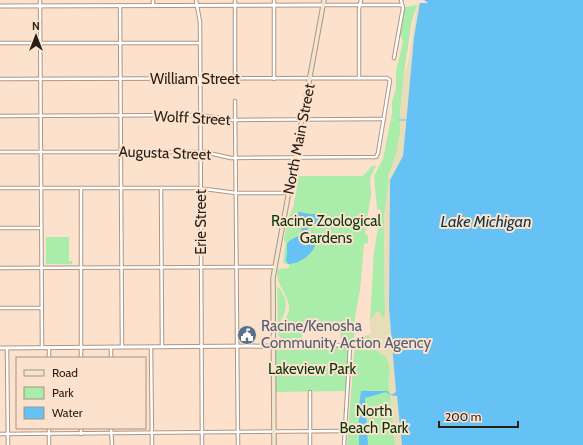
<svg xmlns="http://www.w3.org/2000/svg" width="583" height="445" font-family="Cabin,sans-serif">
	<rect width="100%" height="100%" fill="#fce1cc"/>
	<g fill="#aaecaa">
		<path d="M417,5L412,20L404,72L400,114V133L396,155L388,176L389,179L384,219L385,317H373L370,321L374,252L381,210L377,209L374,176L383,159L392,113V102L396,88V71L403,42L401,36L399,35L405,7Z"/>
		<path d="M372,166H376L370,178L371,195L365,233L368,236V243L364,244L360,290L355,317L354,339H352V341L341,342L340,329H318V333H314V329L302,330V342H286L278,335C278,323 290,318 289,306C287,292 277,288 277,271L278,269L289,268V265L283,263L286,241L284,242V239L289,216L293,208L299,176H363Z"/>
		<path d="M46,237H69V261H72V264H46Z"/>
		<path d="M277,286C289,298 288,312 278,325Z"/>
		<path d="M362,335H364L362,349L365,336L370,335L371,347L393,350L402,445H347L354,354L355,349H360V338H362Z"/>
		<path d="M349,345L347,391L273,392V346Z"/>
	</g>
	<path fill="#e7ddb8" d="M418,2L420,5L414,37L403,156L390,180L389,308L402,445H395L388,378L390,370L387,358L371,347L370,321L376,312H380L382,317H385L384,219L389,180L388,176L396,155L400,133V114L404,72L407,68Z"/>
	<g fill="#66c2f5">
		<path d="M424,0H583V445H402L397,396L390,395L386,392L365,398L368,445H359V406L361,391H387L391,395L396,392L389,308L390,180L403,156L414,37L420,3H428Z"/>
		<path d="M300,212L309,214H323L326,219L323,223L309,225L307,232L315,239C318,252 300,264 288,264L286,260C290,242 280,244 301,235L302,225L293,219L295,214Z"/>
	</g>
	<g fill="none" stroke-linecap="round" stroke-linejoin="round">
		<path stroke="#66c2f5" stroke-width="1" d="M399,120H408"/>
		<g stroke="#af9682" stroke-width="4.5">
			<g id="minor">
				<path d="M40,0L42,348"/>
				<path d="M196,0L200,22L202,445"/>
				<path d="M235,0V79"/>
				<path d="M274,0V79"/>
				<path d="M153,5V0"/>
				<path d="M324,5H402"/>
				<path d="M120,6L122,347"/>
				<path d="M0,43H200"/>
				<path d="M394,58L403,8L401,0"/>
				<path d="M359,78V9L361,0"/>
				<path d="M0,79L387,78L390,80L378,153L376,157L231,158L204,152H0"/>
				<path d="M235,101L238,445"/>
				<path d="M0,116L200,115L232,120L384,119"/>
				<path d="M0,188H197L236,193H289"/>
				<path d="M161,188L162,347"/>
				<path d="M0,228H41"/>
				<path d="M0,268L274,267"/>
				<path d="M0,308H42"/>
				<path d="M273,346L346,345L350,347L344,445"/>
				<path d="M111,347V358"/>
				<path d="M151,347L152,445"/>
				<path d="M7,348L8,445"/>
				<path d="M49,348V358"/>
				<path d="M81,358V188"/>
				<path d="M310,392V445"/>
				<path d="M49,428V445"/>
				<path d="M81,428V434"/>
				<path d="M111,428L112,445"/>
				<path d="M0,434L344,431"/>
			</g>
		</g>
		<g stroke="#af9682" stroke-width="5">
			<g id="tertiary">
				<path d="M0,6L324,5"/>
				<path d="M0,348L273,346"/>
			</g>
		</g>
		<g stroke="#af9682" stroke-width="5.5">
			<path id="secondary" d="M274,445L273,278L324,0"/>
		</g>
		<use href="#minor" stroke="#fff" stroke-width="2.5"/>
		<use href="#tertiary" stroke="#fff" stroke-width="3"/>
		<use href="#secondary" stroke="#f1e5d0" stroke-width="3.5"/>
	</g>
	<defs>
		<g id="civic-disc" transform="scale(1)"><circle r="9.5" fill="#5c6f8a" stroke="#fce1cc"/><path d="M-.6-6.5H3V-4.5H.6V-3L4-1V1h2V6H-6V1h2V-1L-.6-3ZM-1.2 2.5V6h2.4V2.5Z" fill="#fff"/></g>
	</defs>
	<g fill-rule="evenodd">
		<use href="#civic-disc" x="247" y="335"/>
	</g>
	<g text-anchor="middle" dominant-baseline="central" stroke-width="4" stroke-linejoin="round" paint-order="stroke">
		<g font-size="15" fill="#271e16" stroke="#fce1cc">
			<text x="195" y="79">William Street</text>
			<text transform="translate(192 118) rotate(3)">Wolff Street</text>
			<text transform="translate(299 139) rotate(-79)">North Main Street</text>
			<text transform="translate(165 153) rotate(2)">Augusta Street</text>
			<text transform="translate(201 222) rotate(-90)">Erie Street</text>
		</g>
		<g font-size="15" fill="#07380d" stroke="#fce1cc">
			<text x="326" y="221">Racine Zoological<tspan x="326" dy="17">Gardens</tspan></text>
			<text x="312" y="369">Lakeview Park</text>
			<text x="374" y="411">North<tspan x="374" dy="17">Beach Park</tspan></text>
		</g>
		<g font-size="15" fill="#4e5e75" stroke="#fce1cc" text-anchor="start">
			<text x="261" y="326">Racine/Kenosha<tspan x="261" dy="17">Community Action Agency</tspan></text>
		</g>
		<g font-size="16" font-style="italic" fill="#0d364b" stroke="#fce1cc">
			<text x="486" y="221">Lake Michigan</text>
		</g>
	</g>
	<rect x="16" y="357" width="130" height="72" fill="#fce1cc" stroke="#a79383"/>
	<rect x="24" y="370" width="20" height="6" fill="#f1e5d0" stroke="#a79383"/>
	<text x="52" y="377" font-size="12" fill="#271e16">Road</text>
	<rect x="24" y="387" width="20" height="12" fill="#aaecaa" stroke="#a79383"/>
	<text x="52" y="397" font-size="12" fill="#271e16">Park</text>
	<rect x="24" y="407" width="20" height="12" fill="#66c2f5" stroke="#a79383"/>
	<text x="52" y="417" font-size="12" fill="#271e16">Water</text>
	<g transform="translate(36 36)" stroke="#fce1cc" stroke-width="3" paint-order="stroke">
	<path d="M0-3L7 15L0 10L-7 15Z" fill="#271e16"/>
	<text y="-6" font-size="11" font-weight="bold" text-anchor="middle" fill="#271e16">N</text>
	</g>
	<path d="M439 421v6h79v-6" fill="none" stroke="#271e16" stroke-width="2"/>
	<text x="445" y="421" font-size="12" fill="#271e16" stroke="#fce1cc" stroke-width="3" paint-order="stroke">200 m</text>
</svg>
